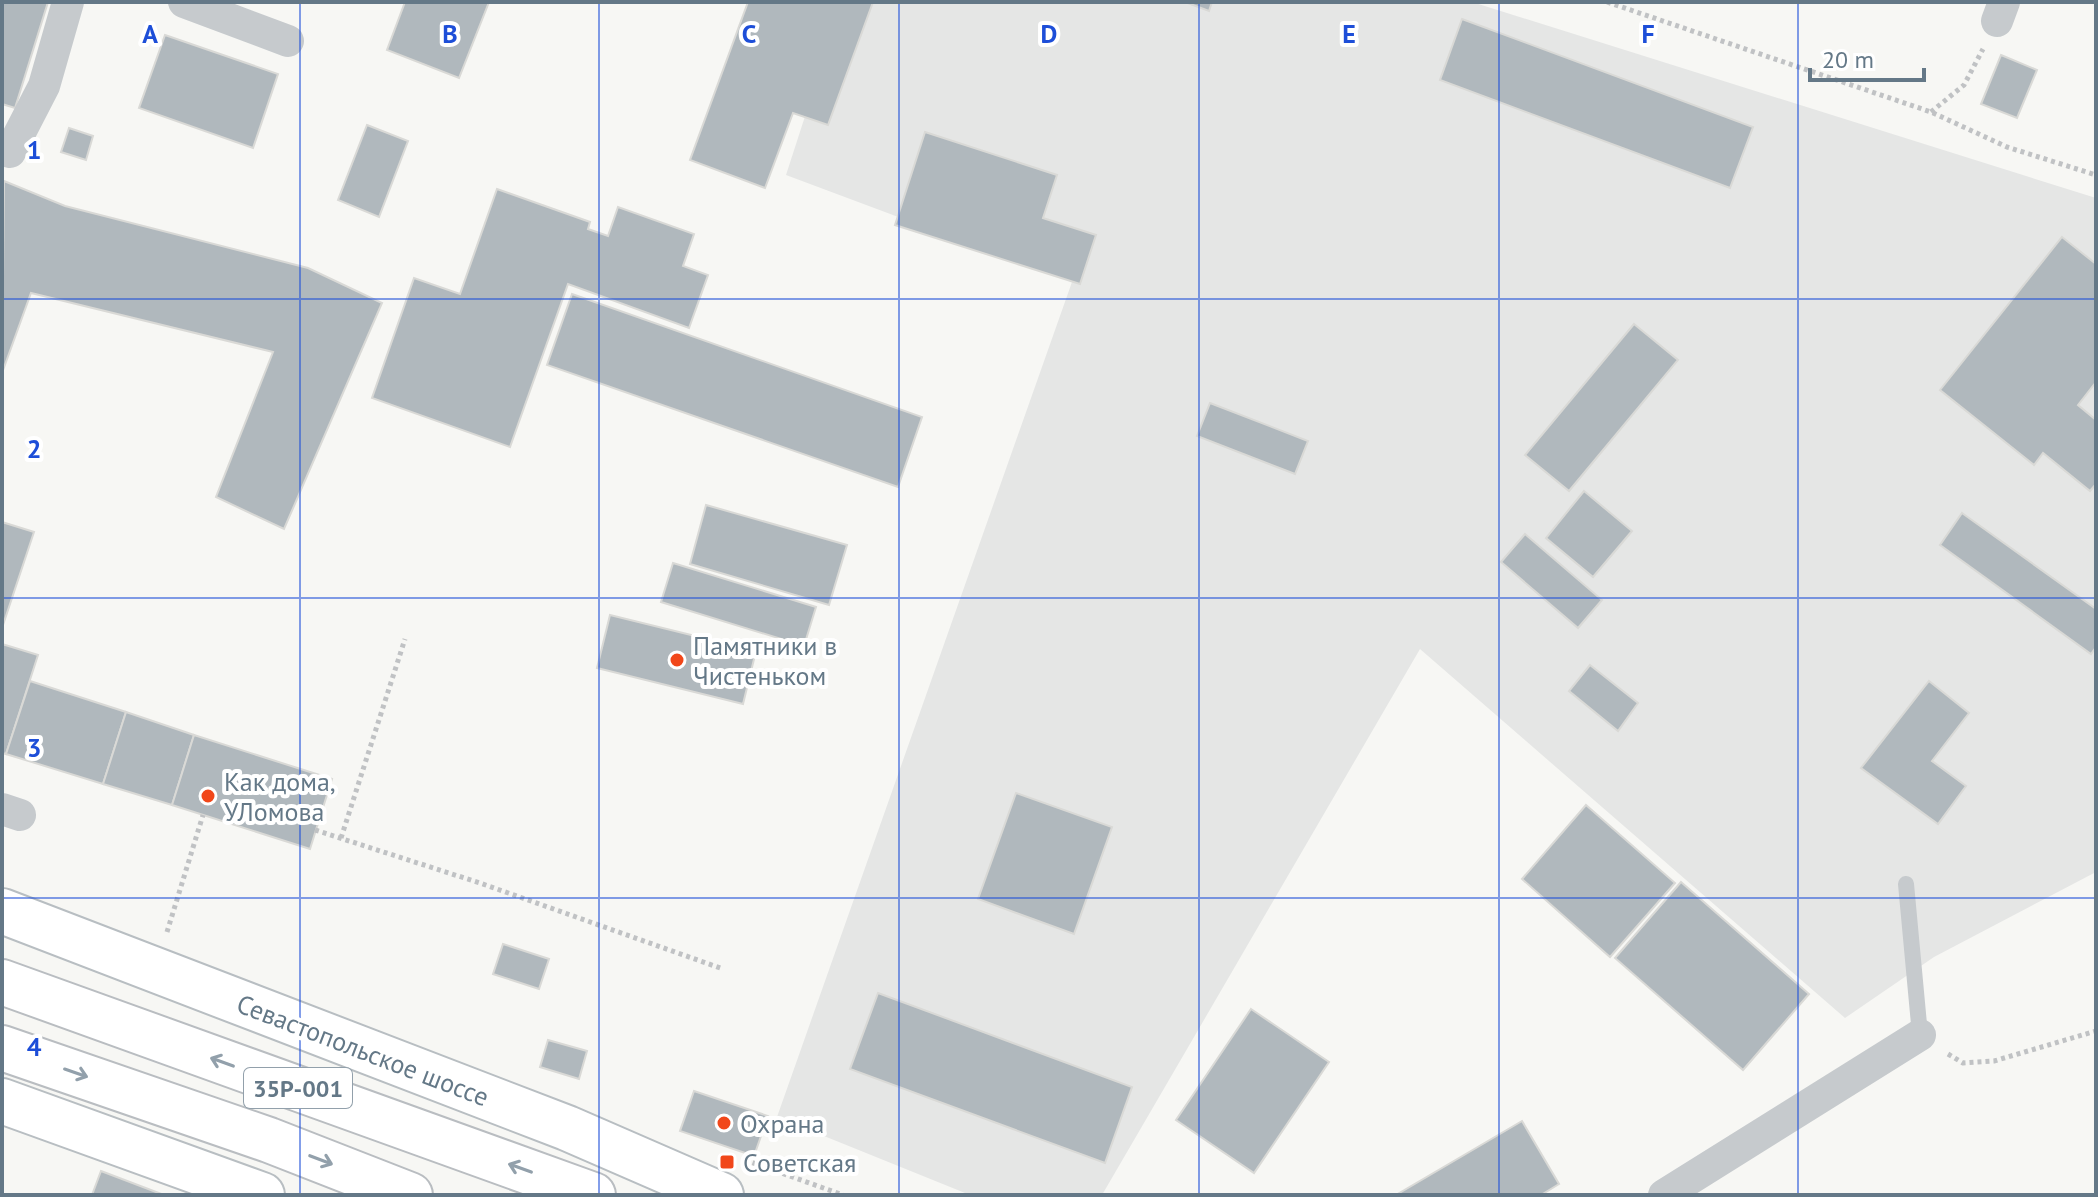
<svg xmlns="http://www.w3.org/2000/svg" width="2098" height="1197" font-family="'PT Sans',sans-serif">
	<rect width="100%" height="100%" fill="#f7f7f4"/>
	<path fill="#e5e6e5" d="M842,2H1472L2096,198V872L1934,957L1845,1018L1420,649L1102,1195H970L777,1117L1072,282L786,175Z"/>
	<g fill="#b0b8bd" stroke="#d9d9d6" stroke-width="2">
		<path d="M2,2H48L15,108L2,104Z"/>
		<path d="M405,2H489L459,78L387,50Z"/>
		<path d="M748,2H873L828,125L793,113L765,188L690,160Z"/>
		<path d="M1185,2H1212L1209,11Z"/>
		<path d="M1462,19L1753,127L1730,188L1440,80Z"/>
		<path d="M165,35L278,74L253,148L139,108Z"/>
		<path d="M2001,55L2037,70L2017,118L1981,104Z"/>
		<path d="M367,125L408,141L379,217L338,200Z"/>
		<path d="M69,128L93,136L86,160L61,152Z"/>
		<path d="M925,132L1057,175L1043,218L1096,235L1080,284L895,225Z"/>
		<path d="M4,181L65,206L308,268L382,303L284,529L216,497L273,352L31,293L2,373Z"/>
		<path d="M497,189L590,222L588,229L608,236L618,207L694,234L683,266L708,275L689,328L568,284L510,447L372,398L414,278L460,294Z"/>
		<path d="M2062,237L2096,264V382L2078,405L2096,420V484L2090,491L2043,453L2034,465L1940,390Z"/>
		<path d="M572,294L922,417L898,487L547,365Z"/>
		<path d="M1634,324L1678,360L1569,491L1525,455Z"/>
		<path d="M1210,403L1308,441L1295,474L1197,436Z"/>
		<path d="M1584,491L1632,531L1593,577L1546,538Z"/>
		<path d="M706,505L847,545L829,605L690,564Z"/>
		<path d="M1962,513L2096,609V647L2091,654L1940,545Z"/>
		<path d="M2,522L34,532L2,628Z"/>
		<path d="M1525,534L1602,600L1578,628L1501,562Z"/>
		<path d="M673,563L816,607L804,646L661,602Z"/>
		<path d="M610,615L756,651L743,704L597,668Z"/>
		<path d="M2,644L38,655L6,754L2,753Z"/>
		<path d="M1590,665L1638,703L1618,731L1569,691Z"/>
		<path d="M30,681L126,712L103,784L6,754Z"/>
		<path d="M1929,681L1969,713L1932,761L1966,786L1938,824L1861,768Z"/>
		<path d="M126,712L194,735L172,805L103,784Z"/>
		<path d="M194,735L332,779L310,849L172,805Z"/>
		<path d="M1016,793L1112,827L1074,934L978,899Z"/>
		<path d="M1586,805L1675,883L1610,957L1522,879Z"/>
		<path d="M1681,882L1809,994L1743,1070L1615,958Z"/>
		<path d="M503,944L549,959L539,989L493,974Z"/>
		<path d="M878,993L1132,1087L1105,1163L850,1069Z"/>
		<path d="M1251,1009L1329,1062L1254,1173L1176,1120Z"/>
		<path d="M548,1040L587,1051L579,1079L540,1067Z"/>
		<path d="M694,1091L768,1116L754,1156L680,1131Z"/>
		<path d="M1522,1121L1559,1184L1541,1195H1396Z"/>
		<path d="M101,1171L164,1195H92Z"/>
	</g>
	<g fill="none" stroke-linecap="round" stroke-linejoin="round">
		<g stroke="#b8bec2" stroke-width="48">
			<g id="secondary">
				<path d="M2,911L567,1128L721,1195"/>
				<path d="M2,1101L262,1195"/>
			</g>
		</g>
		<g stroke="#b9bdc1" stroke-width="48">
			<g id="primary">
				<path d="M2,982L593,1195"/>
				<path d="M2,1048L269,1140L410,1195"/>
			</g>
		</g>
		<g stroke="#c0c2c4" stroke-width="5" stroke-dasharray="4 4" stroke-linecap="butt">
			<path d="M1607,2L1931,112L2007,147L2096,175"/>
			<path d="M1931,112L1964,85L1983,49"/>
			<path d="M315,830L480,883L723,969"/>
			<path d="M341,838L405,639"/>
			<path d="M167,932L203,815"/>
			<path d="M1948,1054L1963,1063L1994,1061L2096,1031"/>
			<path d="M745,1160L843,1195"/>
		</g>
		<path stroke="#c6cacd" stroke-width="16" d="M1906,884L1920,1035"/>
		<g stroke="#c6cacd" stroke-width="32">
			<path d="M184,2L288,41"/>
			<path d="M1997,21L2004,2"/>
			<path d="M2,150L10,152L44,86L68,2"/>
			<path d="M2,809L20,815"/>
			<path d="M1664,1195L1920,1035"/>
		</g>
		<use href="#secondary" stroke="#fff" stroke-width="44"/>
		<use href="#primary" stroke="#fff" stroke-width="44"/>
	</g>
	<defs><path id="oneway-shaft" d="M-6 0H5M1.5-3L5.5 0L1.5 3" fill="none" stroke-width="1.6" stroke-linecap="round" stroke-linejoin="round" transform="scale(2)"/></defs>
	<g stroke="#92a0ab">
		<use href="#oneway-shaft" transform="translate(222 1062) rotate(-160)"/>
		<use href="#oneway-shaft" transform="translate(76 1073) rotate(19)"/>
		<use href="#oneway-shaft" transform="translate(321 1160) rotate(21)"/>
		<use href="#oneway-shaft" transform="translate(520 1168) rotate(-160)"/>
	</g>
	<path fill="none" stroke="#1d4ed8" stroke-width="2" stroke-opacity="0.55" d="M300,2V1195M599,2V1195M899,2V1195M1199,2V1195M1499,2V1195M1798,2V1195M2,299H2096M2,598H2096M2,898H2096"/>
	<g fill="#f1471a" stroke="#fff" stroke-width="3">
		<circle cx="677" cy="660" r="8"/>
		<circle cx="208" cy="796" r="8"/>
		<circle cx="724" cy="1123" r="8"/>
		<rect x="719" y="1154" width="16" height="16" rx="4"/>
	</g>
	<g text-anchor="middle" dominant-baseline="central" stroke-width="8" stroke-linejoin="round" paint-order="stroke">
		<rect fill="#fff" stroke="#92a0ab" stroke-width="2" x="244" y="1068" width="108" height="40" rx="6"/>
		<g font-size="24" font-weight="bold" fill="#647887">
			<text x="298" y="1088">35Р-001</text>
		</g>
		<g font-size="26" fill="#647887" stroke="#fff" text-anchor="start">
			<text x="693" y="645">Памятники в<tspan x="693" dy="30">Чистеньком</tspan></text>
			<text x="224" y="781">Как дома,<tspan x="224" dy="30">УЛомова</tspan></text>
			<text x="740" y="1123">Охрана</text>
			<text x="743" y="1162">Советская</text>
		</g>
		<g font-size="26" fill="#647887" stroke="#fff">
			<text transform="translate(363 1050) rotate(21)">Севастопольское шоссе</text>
		</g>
	</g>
	<g font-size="26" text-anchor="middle" font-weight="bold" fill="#1d4ed8" stroke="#fff" stroke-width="8" stroke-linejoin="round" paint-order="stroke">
		<text x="150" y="43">A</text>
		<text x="450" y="43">B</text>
		<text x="749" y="43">C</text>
		<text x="1049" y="43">D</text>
		<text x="1349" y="43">E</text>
		<text x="1648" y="43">F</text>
		<text x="34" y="159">1</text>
		<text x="34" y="458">2</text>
		<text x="34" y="757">3</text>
		<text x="34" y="1056">4</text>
	</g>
	<rect width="2098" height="1197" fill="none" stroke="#647887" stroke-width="8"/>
	<path d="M1810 68v12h114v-12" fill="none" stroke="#647887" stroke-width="4"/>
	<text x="1822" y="68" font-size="24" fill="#647887" stroke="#ffffff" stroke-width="6" paint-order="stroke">20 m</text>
</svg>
